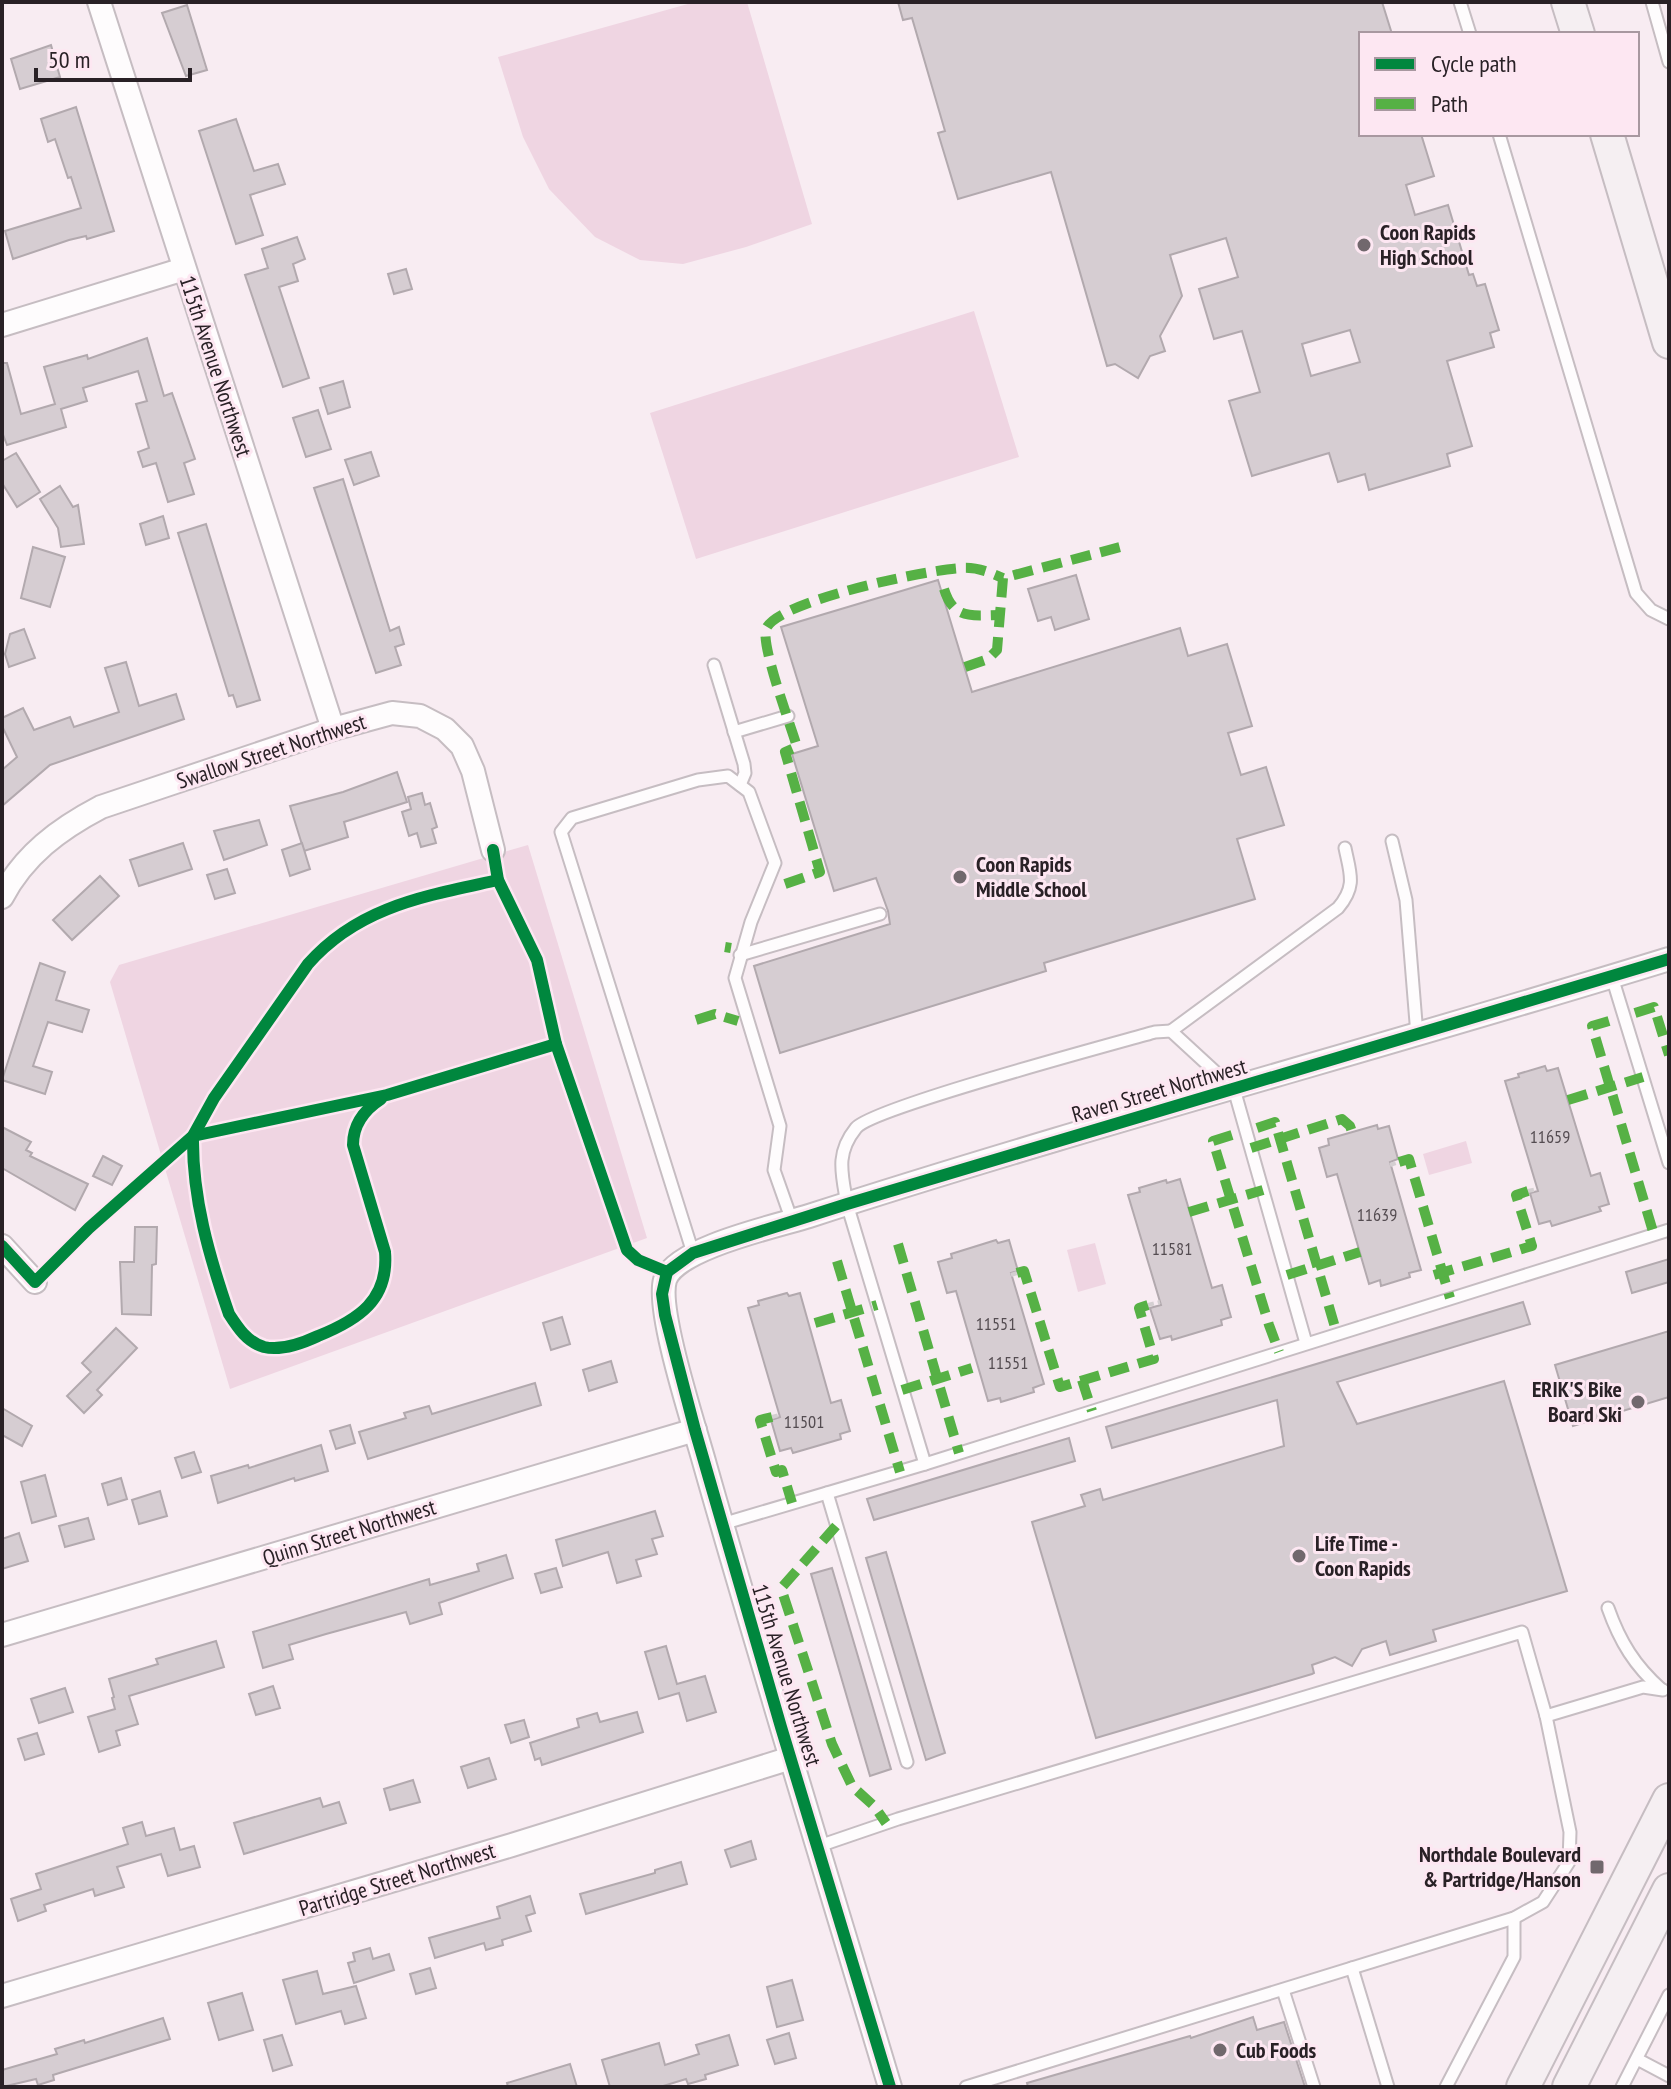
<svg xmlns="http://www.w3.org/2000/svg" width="1671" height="2089" font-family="'PT Sans Narrow',sans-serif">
	<rect width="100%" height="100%" fill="#f8ecf2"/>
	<g fill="#efd5e2">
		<path d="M695,2H747L812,224L746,247L683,264L640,260L595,237L549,189L523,137L498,57Z"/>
		<path d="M974,311L1019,457L696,559L650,413Z"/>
		<path d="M528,845L647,1238L230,1389L110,982L119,965Z"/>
		<path d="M1466,1141L1472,1163L1429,1175L1423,1154Z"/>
		<path d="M1095,1243L1106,1284L1078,1292L1067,1250Z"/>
	</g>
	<g fill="#d6cdd2" stroke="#b2a9ae" stroke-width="2" fill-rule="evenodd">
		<path d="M898,2H1382L1392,34H1361V134H1421L1434,176L1406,185L1415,215L1448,205L1469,275L1473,274L1477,286L1485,284L1499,330L1490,333L1494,347L1447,361L1472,446L1447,454L1450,466L1369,490L1365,474L1338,482L1329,453L1252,476L1229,401L1260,392L1242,331L1214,339L1199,289L1238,277L1226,238L1170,255L1182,296L1160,336L1165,351L1150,356L1138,378L1115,364L1107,366L1051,172L958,199L938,133L945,131L912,18L903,20ZM1350,330L1360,362L1311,376L1302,344Z"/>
		<path d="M187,5L207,70L186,76L162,13Z"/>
		<path d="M51,45L60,77L20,89L11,59Z"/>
		<path d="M76,107L114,231L87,239L86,236L69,240L13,259L5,231L81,208L71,177L68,178L55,139L48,142L41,119Z"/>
		<path d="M236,119L254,171L278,164L285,184L250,195L263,235L236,244L199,131Z"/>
		<path d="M297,237L305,259L293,264L298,281L279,287L309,378L283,387L245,275L268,268L262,249Z"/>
		<path d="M406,269L412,289L394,294L388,274Z"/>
		<path d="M147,338L164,396L172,393L195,459L184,463L194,494L168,502L156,463L143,467L138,452L149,448L136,404L147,401L138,371L83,388L87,401L61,409L66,427L7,445L2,432V363H7L21,414L55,404L44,367L87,355L88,359Z"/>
		<path d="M343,381L350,407L328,414L320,388Z"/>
		<path d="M318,410L331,449L306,457L293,418Z"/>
		<path d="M371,452L379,476L354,485L345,460Z"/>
		<path d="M16,453L40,492L17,507L2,483V461Z"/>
		<path d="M343,479L390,631L399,627L404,644L395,647L401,665L376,673L314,488Z"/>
		<path d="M60,486L73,507L78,505L84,544L61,547L58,528L40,499Z"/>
		<path d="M163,516L169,538L146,545L140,524Z"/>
		<path d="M206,524L260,700L237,707L233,695L229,696L178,533Z"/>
		<path d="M33,547L65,557L50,607L21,598Z"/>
		<path d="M1076,575L1089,619L1055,630L1051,617L1038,621L1028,589Z"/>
		<path d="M938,580L972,692L1180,628L1188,656L1227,644L1252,726L1228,733L1241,775L1266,767L1284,825L1237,839L1255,899L1044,963L1046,971L780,1053L754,966L890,924L888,911L876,878L834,891L792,754L818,746L781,627Z"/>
		<path d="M24,629L35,658L9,667L5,654L10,634Z"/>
		<path d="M126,662L139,706L176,694L184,719L50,765L2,806V770L17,757L2,726V718L23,708L34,730L70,717L74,727L119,712L105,668Z"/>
		<path d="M397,772L407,802L344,822L348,837L304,851L290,806L343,792Z"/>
		<path d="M422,793L425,805L430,803L437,827L432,829L436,843L421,847L417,833L409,836L402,812L411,809L408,797Z"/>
		<path d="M259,820L267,845L224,860L214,831Z"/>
		<path d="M183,843L192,869L139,886L130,860Z"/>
		<path d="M302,843L310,869L290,876L282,850Z"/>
		<path d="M227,869L235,893L215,899L207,875Z"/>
		<path d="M100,876L119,896L72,940L53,920Z"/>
		<path d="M40,963L65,972L56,1000L89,1010L82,1032L48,1022L33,1066L52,1072L45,1094L2,1080Z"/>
		<path d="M1545,1066L1547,1071L1558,1068L1591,1176L1600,1173L1609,1204L1599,1207L1601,1211L1552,1226L1550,1221L1539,1224L1530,1193L1538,1191L1505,1081L1519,1077L1518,1074Z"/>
		<path d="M1377,1125L1378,1129L1389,1126L1398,1159L1390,1162L1421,1270L1409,1273L1410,1277L1381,1286L1380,1280L1369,1284L1337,1174L1327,1177L1319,1148L1329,1145L1328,1139Z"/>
		<path d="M2,1127L31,1142L26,1150L32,1153L30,1156L88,1184L75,1210L2,1168Z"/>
		<path d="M103,1156L122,1166L112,1185L93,1176Z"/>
		<path d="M1180,1179L1212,1288L1222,1285L1231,1317L1221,1320L1222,1325L1172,1340L1171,1336L1160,1339L1150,1308L1161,1305L1128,1195L1140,1192L1139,1188L1166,1180L1167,1183Z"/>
		<path d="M135,1227H157L156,1264L152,1265L151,1315L122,1314L120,1262H134Z"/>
		<path d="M996,1240L998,1243L1009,1240L1018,1271L1011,1273L1044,1384L1033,1388L1034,1392L1001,1402L1000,1398L988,1401L956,1291L947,1293L938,1262L952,1258L951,1254Z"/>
		<path d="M1669,1259V1282L1632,1293L1626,1272Z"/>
		<path d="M787,1293L789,1296L800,1293L831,1403L841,1400L850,1431L840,1434L841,1439L793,1453L791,1448L780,1451L771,1420L780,1417L748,1308L759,1305L758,1301Z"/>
		<path d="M1523,1302L1530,1324L1337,1382L1357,1424L1504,1381L1567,1591L1433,1630L1436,1641L1390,1655L1386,1641L1362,1649L1352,1666L1335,1657L1312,1665L1314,1673L1312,1674L1096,1738L1032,1522L1085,1506L1081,1495L1100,1489L1103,1500L1284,1446L1277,1400L1112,1448L1106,1427Z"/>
		<path d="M562,1317L570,1344L551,1350L543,1323Z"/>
		<path d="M116,1328L137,1348L97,1390L102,1395L84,1413L67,1396L91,1372L82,1363Z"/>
		<path d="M1669,1331V1397L1573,1426L1555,1365Z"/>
		<path d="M611,1361L617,1382L589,1391L583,1370Z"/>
		<path d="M535,1383L541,1405L368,1459L359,1432L406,1418L404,1413L429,1406L432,1414Z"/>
		<path d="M2,1408L32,1426L22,1446L2,1435Z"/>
		<path d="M350,1425L355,1443L336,1449L330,1431Z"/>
		<path d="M1069,1438L1075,1461L874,1520L867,1499Z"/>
		<path d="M321,1445L328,1471L295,1481L294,1478L218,1503L211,1476L248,1465L249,1468Z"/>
		<path d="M194,1452L201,1472L182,1478L175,1458Z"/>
		<path d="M45,1475L56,1516L32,1523L21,1482Z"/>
		<path d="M121,1478L127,1499L108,1505L102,1484Z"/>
		<path d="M160,1491L167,1516L139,1524L132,1500Z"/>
		<path d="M655,1511L663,1536L652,1539L657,1554L636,1560L641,1576L617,1583L608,1552L563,1566L556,1540Z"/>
		<path d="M88,1518L94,1539L65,1547L59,1526Z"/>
		<path d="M19,1533L28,1561L2,1569V1539Z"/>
		<path d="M886,1552L945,1753L926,1760L866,1558Z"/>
		<path d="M506,1555L513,1578L439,1603L442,1614L410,1624L406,1612L326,1634L289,1645L293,1659L263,1668L253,1632L429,1579L430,1585L479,1571L477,1564Z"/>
		<path d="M556,1568L562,1587L541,1593L535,1574Z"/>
		<path d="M832,1568L891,1769L870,1776L811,1574Z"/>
		<path d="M216,1641L224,1667L129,1696L138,1724L116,1731L120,1745L99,1752L88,1717L115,1709L112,1698L114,1697L109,1679L158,1664L156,1659Z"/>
		<path d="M666,1646L677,1684L705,1676L716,1712L687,1721L679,1693L659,1699L645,1652Z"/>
		<path d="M273,1686L280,1708L256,1715L249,1694Z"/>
		<path d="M65,1688L73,1712L39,1723L31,1699Z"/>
		<path d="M637,1712L643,1732L542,1765L540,1758L535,1760L530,1743L579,1727L577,1719L597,1713L600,1722Z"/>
		<path d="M524,1720L529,1737L511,1743L505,1725Z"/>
		<path d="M37,1733L44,1754L25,1760L18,1739Z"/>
		<path d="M489,1758L496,1779L468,1788L461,1767Z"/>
		<path d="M413,1780L420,1802L390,1810L384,1789Z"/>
		<path d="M320,1798L323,1807L339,1802L346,1823L244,1854L234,1823Z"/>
		<path d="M142,1822L146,1836L174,1828L180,1850L194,1846L200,1867L168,1876L161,1854L117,1867L124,1887L95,1896L93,1889L44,1905L46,1911L18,1921L11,1899L41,1889L36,1874L128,1844L123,1828Z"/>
		<path d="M751,1841L756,1859L731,1867L725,1850Z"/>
		<path d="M681,1862L687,1884L586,1914L580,1894L655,1873V1870Z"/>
		<path d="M530,1896L535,1913L526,1916L531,1931L502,1940L503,1945L486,1950L484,1943L435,1958L429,1938L500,1918L497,1907Z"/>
		<path d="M370,1948L373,1959L389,1954L394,1970L354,1983L348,1963L355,1961L353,1953Z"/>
		<path d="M430,1968L436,1988L416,1994L410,1974Z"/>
		<path d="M317,1971L323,1994L356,1986L366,2018L345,2024L341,2011L296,2024L283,1980Z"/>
		<path d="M792,1980L803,2020L777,2027L767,1987Z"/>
		<path d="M242,1993L253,2030L219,2040L208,2003Z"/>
		<path d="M1253,2017L1257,2030L1284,2022L1305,2087H1028L1027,2083L1190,2036L1191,2038Z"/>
		<path d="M163,2018L170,2039L53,2075L54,2080L38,2085L36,2079L2,2087V2070L57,2054L55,2049L84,2040L85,2043Z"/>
		<path d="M789,2033L796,2058L775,2064L767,2040Z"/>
		<path d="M282,2035L292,2065L273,2071L264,2040Z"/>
		<path d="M729,2035L738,2065L705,2075L706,2079L688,2084L686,2079L660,2087H610L602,2060L659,2043L665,2065L699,2054L696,2045Z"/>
		<path d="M570,2064L577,2087H508L507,2083Z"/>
	</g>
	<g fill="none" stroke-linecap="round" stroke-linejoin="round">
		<g stroke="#c6bdc2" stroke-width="15">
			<g id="lane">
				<path d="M1460,2L1470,34"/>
				<path d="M1652,2L1669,62"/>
				<path d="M1499,134L1636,593L1651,610L1669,619"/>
				<path d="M714,665L744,764L745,773L740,785"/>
				<path d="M734,732L788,716"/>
				<path d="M1392,841L1406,900L1417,1035"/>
				<path d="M740,955L880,914"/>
				<path d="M1612,977L1669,1163"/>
				<path d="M1171,1031L1338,908C1357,886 1350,873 1345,848"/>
				<path d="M693,1253L561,832L572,818L698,780L728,776L749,792L775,863L751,922L735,978L780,1126L774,1170L792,1221"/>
				<path d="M925,1464L847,1204C842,1174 835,1154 856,1128C872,1108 1113,1044 1155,1032L1171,1031L1234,1089L1306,1343"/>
				<path d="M827,1493L907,1762"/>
				<path d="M722,1524L925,1464L1669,1230"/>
				<path d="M1608,1608C1620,1642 1635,1666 1661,1689"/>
				<path d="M1546,1716L1643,1687L1663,1690"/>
				<path d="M819,1846L898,1819L1522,1632L1546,1716L1570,1832L1569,1862L1543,1902L1514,1918L966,2087"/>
				<path d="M1352,1968L1388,2087"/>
				<path d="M1283,1990L1314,2087"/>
				<path d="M1637,2059L1669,2076"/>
				<path d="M1446,2087L1514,1957V1918"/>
				<path d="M1622,2087L1669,1995"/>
			</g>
		</g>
		<g stroke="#c6bdc2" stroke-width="26">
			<g id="street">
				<path d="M99,2L333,729"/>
				<path d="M2,325L184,269"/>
				<path d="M2,897C24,855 59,829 101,807L333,729L392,713L420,716L445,729L462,746L473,771L493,850"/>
				<path d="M2,1246L35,1282"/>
				<path d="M2,1635L695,1430"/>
				<path d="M2,1996L512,1845L791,1758"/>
				<path d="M890,2087C828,1880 764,1673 705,1465C695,1428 656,1311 665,1280C675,1248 777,1226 809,1216C1094,1124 1383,1047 1669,959"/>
			</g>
		</g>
		<g stroke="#c6bdc2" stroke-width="36">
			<g id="secondary">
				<path d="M1568,2L1578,34"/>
				<path d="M1607,134L1669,342"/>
				<path d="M1523,2087L1669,1800"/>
				<path d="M1569,2087L1669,1890"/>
			</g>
		</g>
		<g stroke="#d4cfd1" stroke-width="4" stroke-dasharray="6 4" stroke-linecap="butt">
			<path d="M1390,1165L1399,1162"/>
			<path d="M1528,1191L1537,1189"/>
			<path d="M1011,1275L1017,1273"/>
			<path d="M1148,1305L1160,1302"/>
			<path d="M772,1417L779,1415"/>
		</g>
		<use href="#lane" stroke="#fefcfd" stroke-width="11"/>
		<use href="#street" stroke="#fefcfd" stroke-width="22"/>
		<use href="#secondary" stroke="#f5eff2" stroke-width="32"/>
		<g stroke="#56b145" stroke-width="10" stroke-dasharray="20 10" stroke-linecap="butt">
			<path d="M944,589C954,621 972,615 1001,615"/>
			<path d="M965,667L988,659L997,650L1003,578L1128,545"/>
			<path d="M785,884L820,872L785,752L797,747C791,726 761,647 766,629C776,601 930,569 962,568C977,567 989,572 1003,578"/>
			<path d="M725,947L731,948"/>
			<path d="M1635,1013L1654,1007L1669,1055"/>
			<path d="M696,1020L715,1014L738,1021"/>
			<path d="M1609,1021L1592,1026L1654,1235"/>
			<path d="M1568,1100L1643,1077"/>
			<path d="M1257,1128L1275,1122L1337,1334"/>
			<path d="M1232,1135L1213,1141L1269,1325L1279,1352"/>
			<path d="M1251,1148L1342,1119L1350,1126L1352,1132"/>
			<path d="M1399,1162L1409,1159L1450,1298"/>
			<path d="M1189,1212L1263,1190"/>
			<path d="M898,1244L959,1453"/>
			<path d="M837,1261L900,1472"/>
			<path d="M1017,1273L1024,1271L1060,1387L1154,1359L1139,1308L1148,1305"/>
			<path d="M1287,1275L1360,1252"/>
			<path d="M1434,1275L1532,1246L1516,1195L1528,1191"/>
			<path d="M815,1323L877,1305"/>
			<path d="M1082,1380L1092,1411"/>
			<path d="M902,1390L972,1368"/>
			<path d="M772,1417L760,1420L776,1472L782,1470L792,1503"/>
			<path d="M836,1526L783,1586L782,1591L832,1744L852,1786L874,1806L886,1823"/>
		</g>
		<g stroke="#fde7f2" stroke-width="17">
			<g id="cycleway">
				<path d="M493,850L498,880L537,960L556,1044"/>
				<path d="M193,1136L387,1095L556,1044L627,1250L638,1260L667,1272"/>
				<path d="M193,1136C192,1197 209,1256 229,1314C238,1328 247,1342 264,1347C281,1351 303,1343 318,1336C358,1320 389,1300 385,1252L353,1145C353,1124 364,1110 381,1099"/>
				<path d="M2,1246L35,1282L89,1228L193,1136L214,1098L308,964C359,906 426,896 498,880"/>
				<path d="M667,1272L693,1253L847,1204L1669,959"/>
				<path d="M667,1272L662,1294L665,1315L695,1430L781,1727L890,2087"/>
			</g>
		</g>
		<use href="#cycleway" stroke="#00873e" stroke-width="12"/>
	</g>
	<g fill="#71686d" stroke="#fde7f2" stroke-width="3">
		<circle cx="1364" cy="245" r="8"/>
		<circle cx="960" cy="877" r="8"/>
		<circle cx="1638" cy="1402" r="8"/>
		<circle cx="1299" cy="1556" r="8"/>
		<rect x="1589" y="1859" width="16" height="16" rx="4"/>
		<circle cx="1220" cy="2050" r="8"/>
	</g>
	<g text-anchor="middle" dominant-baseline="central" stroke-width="6" stroke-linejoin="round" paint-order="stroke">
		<g font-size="18" fill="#544c51">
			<text x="1550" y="1136">11659</text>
			<text x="1377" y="1214">11639</text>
			<text x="1172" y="1248">11581</text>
			<text x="996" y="1323">11551</text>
			<text x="1008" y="1362">11551</text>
			<text x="804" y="1421">11501</text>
		</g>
		<g font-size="22" font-weight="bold" fill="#292126" stroke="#fde7f2" text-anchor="start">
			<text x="1380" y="232">Coon Rapids<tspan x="1380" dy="25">High School</tspan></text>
			<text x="976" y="864">Coon Rapids<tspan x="976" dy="25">Middle School</tspan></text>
			<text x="1622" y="1389" text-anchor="end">ERIK'S Bike<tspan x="1622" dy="25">Board Ski</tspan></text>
			<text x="1315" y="1543">Life Time -<tspan x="1315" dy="25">Coon Rapids</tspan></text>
			<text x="1581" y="1854" text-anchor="end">Northdale Boulevard<tspan x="1581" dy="25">&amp; Partridge/Hanson</tspan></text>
			<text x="1236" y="2050">Cub Foods</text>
		</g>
		<g font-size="22" fill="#292126" stroke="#fde7f2">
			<text transform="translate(216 366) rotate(72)">115th Avenue Northwest</text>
			<text transform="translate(271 751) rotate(-18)">Swallow Street Northwest</text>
			<text transform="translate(1159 1090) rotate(-16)">Raven Street Northwest</text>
			<text transform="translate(349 1532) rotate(-17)">Quinn Street Northwest</text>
			<text transform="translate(787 1675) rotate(73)">115th Avenue Northwest</text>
			<text transform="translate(397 1879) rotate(-17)">Partridge Street Northwest</text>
		</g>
	</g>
	<rect width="1671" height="2089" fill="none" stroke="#292126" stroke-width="8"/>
	<rect x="1359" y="32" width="280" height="104" fill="#fde7f2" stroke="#a898a0" stroke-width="2"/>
	<rect x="1375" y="58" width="40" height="12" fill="#00873e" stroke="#a898a0" stroke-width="2"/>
	<text x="1431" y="72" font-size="24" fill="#292126">Cycle path</text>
	<rect x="1375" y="98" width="40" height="12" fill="#56b145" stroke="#a898a0" stroke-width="2"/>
	<text x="1431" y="112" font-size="24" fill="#292126">Path</text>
	<path d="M36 68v12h154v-12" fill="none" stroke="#292126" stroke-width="4"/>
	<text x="48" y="68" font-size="24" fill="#292126" stroke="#fde7f2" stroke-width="6" paint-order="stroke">50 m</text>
</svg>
